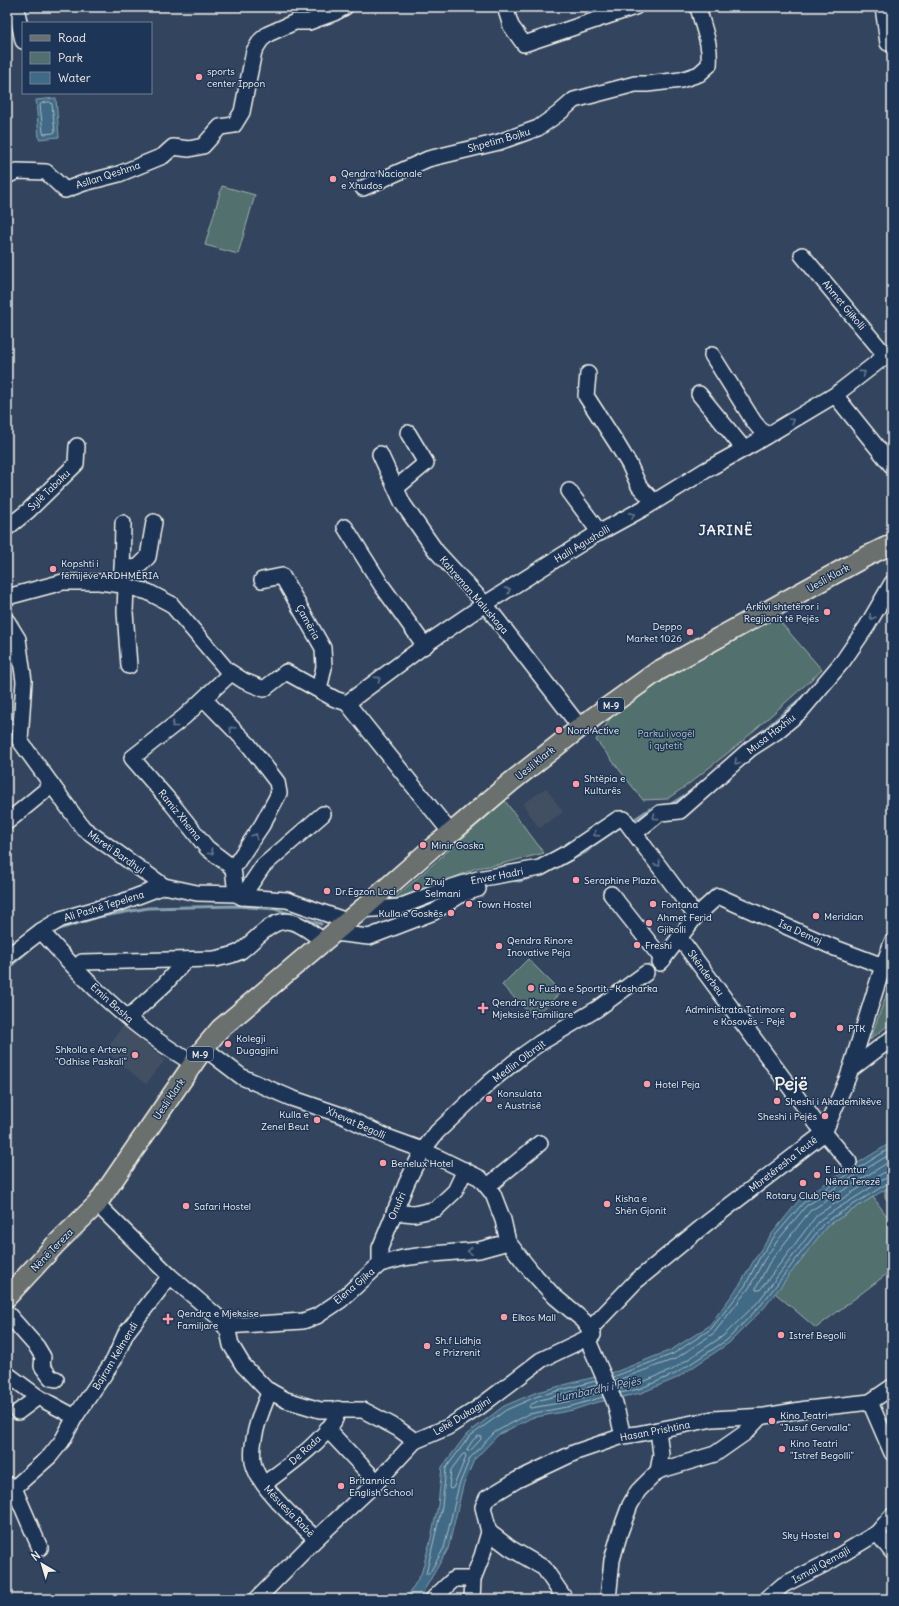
<svg xmlns="http://www.w3.org/2000/svg" width="899" height="1606" font-family="Delius,sans-serif">
	<rect width="100%" height="100%" fill="#33455e"/>
	<filter id="ink" filterUnits="userSpaceOnUse"><feTurbulence type="fractalNoise" baseFrequency=".025" numOctaves="2"/><feDisplacementMap in="SourceGraphic" scale="8" xChannelSelector="R" yChannelSelector="G"/><feConvolveMatrix kernelMatrix="1 2 1 2 8 2 1 2 1" color-interpolation-filters="sRGB"/></filter>
	<g filter="url(#ink)">
		<g fill="#425063">
			<path d="M546,788L563,812L539,828L523,804Z"/>
			<path d="M123,1026L165,1060L146,1084L105,1051Z"/>
		</g>
		<g fill="#516f6e" stroke="#a2b0ab">
			<path d="M222,186L255,195L238,254L205,245Z"/>
			<path d="M775,616L822,670L739,744L686,786L667,799L643,800L596,740L612,716L670,676Z"/>
			<path d="M505,801L544,853L501,864L476,868L404,899L392,900Z"/>
			<path d="M528,959L561,992L534,1018L502,985Z"/>
			<path d="M892,979V1022L870,1040Z"/>
			<path d="M892,1185V1207L885,1197V1190Z"/>
			<path d="M873,1197L892,1223V1270L816,1328L775,1293L827,1226Z"/>
		</g>
		<g fill="#406b86" stroke="#88a1ad">
			<path d="M56,98L59,137L39,139L36,100Z"/>
			<path d="M892,1142V1185L827,1226L764,1308L729,1343L677,1378L641,1393L594,1403L573,1410L531,1418L498,1435L474,1460L463,1486L448,1549L419,1599H406L421,1574L431,1538L438,1505L442,1467L467,1434L504,1406L537,1392L618,1371L671,1350L709,1326L741,1283L757,1255L771,1235L800,1199Z"/>
		</g>
		<g fill="none" stroke-linecap="round" stroke-linejoin="round">
			<g stroke="#acbbc1" stroke-width="1">
				<path d="M50,102L52,104L55,132L53,133L44,134L43,132L40,105L42,103Z"/>
				<path d="M892,1160L810,1211L769,1263L756,1288V1290H760L817,1215L883,1173L892,1171"/>
				<path d="M613,1377L673,1354L711,1329L745,1286L760,1257L774,1237L803,1203L892,1147"/>
				<path d="M596,1381L538,1396L506,1410L469,1437L446,1468L442,1506L426,1574H429L444,1548L459,1485L470,1458L495,1432L529,1414L572,1406L603,1397"/>
				<path d="M615,1381L675,1359L714,1333L749,1288L764,1260L778,1240L806,1206L892,1153"/>
				<path d="M598,1385L540,1400L530,1405L529,1407L531,1408L571,1401L601,1392"/>
				<path d="M618,1389L638,1384L672,1370L723,1336L758,1302L821,1219L886,1178L892,1177"/>
				<path d="M620,1393L639,1389L675,1374L727,1340L761,1305L824,1223L888,1183L892,1182"/>
				<path d="M479,1436L481,1437V1439L470,1451H467V1449L473,1440Z"/>
				<path d="M465,1454L466,1457L453,1488L450,1489L449,1487L451,1470L462,1455Z"/>
			</g>
			<g stroke="#88a1ad" stroke-width="3">
				<path d="M756,737L806,694"/>
				<path d="M668,806L692,791"/>
				<path d="M632,821L650,809L657,808"/>
				<path d="M545,873L586,852L595,844L623,825"/>
				<path d="M510,880L519,881L536,876"/>
				<path d="M304,919L321,924"/>
				<path d="M56,930L98,917L148,908L237,906L275,909L293,915"/>
				<path d="M7,969L32,947"/>
			</g>
			<g stroke="#f4f1e8" stroke-width="18">
				<g id="minor">
					<path d="M16,7L23,41"/>
					<path d="M505,7L511,26L524,44L635,7"/>
					<path d="M883,7L888,43"/>
					<path d="M7,176L17,171L46,172L65,190L84,183L119,174L163,156L173,147L189,149L203,146L220,127L234,125L242,112L254,51L261,40L268,34L295,22H309L334,13L345,7"/>
					<path d="M363,188L428,159L499,142L538,128L558,114L574,100L635,84H647L681,80L699,74L709,65C711,43 703,28 698,7"/>
					<path d="M802,255L886,356"/>
					<path d="M712,355L754,422L766,436"/>
					<path d="M588,374L586,396L617,444L629,464L639,486L654,502"/>
					<path d="M699,394L744,449"/>
					<path d="M835,395L892,466"/>
					<path d="M380,454L403,504L436,551L485,604L580,727"/>
					<path d="M396,488L426,463L408,433"/>
					<path d="M569,491L600,533"/>
					<path d="M345,527L382,586L425,646"/>
					<path d="M7,528L28,511L76,464L77,446"/>
					<path d="M122,569L138,567L148,557L154,522"/>
					<path d="M122,578L123,523"/>
					<path d="M262,580L282,576L323,648L324,667L319,690"/>
					<path d="M126,586L125,612L129,666"/>
					<path d="M7,597L63,582H99L122,585L148,592L171,604L227,670L244,681L264,689L286,672L335,699L347,703L451,833"/>
					<path d="M7,621L18,639L24,681L20,741L83,828L164,886L197,893L236,894L242,897L287,900L347,921"/>
					<path d="M231,673L184,717L132,758L172,804L207,848L233,868"/>
					<path d="M204,699L248,744L277,782L279,793L276,799L262,825L233,868L236,894"/>
					<path d="M347,703L432,640L485,604L593,536L646,507L706,470L753,444L835,395L892,351"/>
					<path d="M7,822L52,785"/>
					<path d="M635,833L660,813L680,811L750,749L776,732L801,711L843,661L867,626L892,583"/>
					<path d="M611,894L663,960"/>
					<path d="M242,897L263,866L323,814"/>
					<path d="M361,910L399,907L446,889L478,879L540,868L569,852L618,819H624L696,916"/>
					<path d="M41,931C68,961 96,992 128,1018C148,1035 171,1050 194,1064"/>
					<path d="M334,933L369,937L434,912L462,894L478,889"/>
					<path d="M679,937L817,1124L849,1162"/>
					<path d="M7,957L41,931L61,919L122,902L164,886"/>
					<path d="M82,962L214,959C223,957 233,956 241,951C256,940 272,917 292,922C304,925 314,935 324,941"/>
					<path d="M660,963L696,916L718,896L835,948L883,966"/>
					<path d="M128,1018L165,984L184,962"/>
					<path d="M204,1048L242,1077L291,1098L341,1115L387,1137L423,1150L480,1178L493,1194L503,1220L508,1242L531,1271L554,1296L584,1321L593,1335L587,1338"/>
					<path d="M850,1070L892,1038"/>
					<path d="M488,1186L540,1143"/>
					<path d="M97,1204L170,1276L218,1317L228,1331L231,1345L243,1365L266,1389L286,1400L320,1410H363L397,1428L415,1441"/>
					<path d="M394,1212L414,1214L436,1209L455,1191L465,1170"/>
					<path d="M380,1264V1248L407,1182L423,1150L437,1132L490,1082L523,1055L540,1043L597,1009L646,973"/>
					<path d="M7,1313L37,1347L43,1357L42,1366L51,1378L56,1379"/>
					<path d="M226,1326L303,1321L317,1316L341,1300L380,1264L403,1258L433,1254L479,1250L508,1242"/>
					<path d="M590,1329L635,1282L707,1223L824,1133L848,1077L882,969L892,942"/>
					<path d="M7,1374L38,1397L75,1417L62,1441L50,1456L14,1488"/>
					<path d="M270,1391C261,1411 250,1440 253,1462C258,1488 298,1521 316,1539"/>
					<path d="M870,1402L892,1453"/>
					<path d="M18,1412L38,1397"/>
					<path d="M75,1417L114,1360L126,1333L170,1276"/>
					<path d="M327,1429L377,1482"/>
					<path d="M658,1471L661,1454L658,1430"/>
					<path d="M7,1484L14,1488L40,1548"/>
					<path d="M264,1484C285,1468 320,1444 334,1421C336,1418 337,1413 338,1409"/>
					<path d="M489,1532L510,1548L544,1568L565,1599"/>
					<path d="M877,1533L892,1552"/>
					<path d="M257,1599L316,1539L377,1482L415,1441L448,1427L478,1408L541,1360L587,1338L615,1403L623,1436"/>
					<path d="M433,1599L454,1579H473"/>
					<path d="M472,1599L473,1579L482,1556L489,1532L483,1507L487,1498L517,1480L576,1452L623,1436L637,1434L713,1419L765,1416L807,1409L870,1402L892,1387"/>
					<path d="M608,1599L612,1560L620,1532L630,1505L638,1491L658,1471L715,1454L745,1433L760,1417"/>
					<path d="M767,1599L783,1585L827,1563L877,1533L892,1516"/>
				</g>
			</g>
			<g stroke="#f4f1e8" stroke-width="22">
				<path id="major" d="M7,1297L55,1245L97,1204L204,1048L220,1029L375,898L433,847L451,833L511,782L595,716L658,671L865,557L892,544"/>
			</g>
			<use href="#minor" stroke="#1d3557" stroke-width="15"/>
			<use href="#major" stroke="#6a706d" stroke-width="19"/>
		</g>
		<defs><path id="oneway-chevron" d="M-2-3.5L2.5 0L-2 3.5" fill="none" stroke-width="1.6" stroke-linecap="round" stroke-linejoin="round"/></defs>
		<g stroke="#68778a">
			<use href="#oneway-chevron" transform="translate(863 373) rotate(-37)"/>
			<use href="#oneway-chevron" transform="translate(792 421) rotate(-31)"/>
			<use href="#oneway-chevron" transform="translate(632 515) rotate(-28)"/>
			<use href="#oneway-chevron" transform="translate(508 590) rotate(-32)"/>
			<use href="#oneway-chevron" transform="translate(872 617) rotate(120)"/>
			<use href="#oneway-chevron" transform="translate(378 679) rotate(-36)"/>
			<use href="#oneway-chevron" transform="translate(174 725) rotate(142)"/>
			<use href="#oneway-chevron" transform="translate(232 729) rotate(-134)"/>
			<use href="#oneway-chevron" transform="translate(737 762) rotate(137)"/>
			<use href="#oneway-chevron" transform="translate(655 817) rotate(143)"/>
			<use href="#oneway-chevron" transform="translate(596 834) rotate(147)"/>
			<use href="#oneway-chevron" transform="translate(255 836) rotate(-56)"/>
			<use href="#oneway-chevron" transform="translate(211 852) rotate(38)"/>
			<use href="#oneway-chevron" transform="translate(658 864) rotate(54)"/>
			<use href="#oneway-chevron" transform="translate(470 1251) rotate(176)"/>
		</g>
	</g>
	<g fill="#ff9aa2" stroke="#1d3557" stroke-width="1.5">
		<circle cx="199" cy="77" r="4"/>
		<circle cx="333" cy="179" r="4"/>
		<circle cx="53" cy="569" r="4"/>
		<circle cx="827" cy="612" r="4"/>
		<circle cx="690" cy="632" r="4"/>
		<circle cx="559" cy="730" r="4"/>
		<circle cx="576" cy="784" r="4"/>
		<circle cx="423" cy="845" r="4"/>
		<circle cx="576" cy="880" r="4"/>
		<circle cx="417" cy="887" r="4"/>
		<circle cx="327" cy="891" r="4"/>
		<circle cx="469" cy="904" r="4"/>
		<circle cx="653" cy="904" r="4"/>
		<circle cx="451" cy="913" r="4"/>
		<circle cx="816" cy="916" r="4"/>
		<circle cx="649" cy="923" r="4"/>
		<circle cx="637" cy="945" r="4"/>
		<circle cx="499" cy="946" r="4"/>
		<circle cx="531" cy="988" r="4"/>
		<path d="M481 1002h4v4h4v4h-4v4h-4v-4h-4v-4h4z"/>
		<circle cx="793" cy="1015" r="4"/>
		<circle cx="840" cy="1028" r="4"/>
		<circle cx="228" cy="1044" r="4"/>
		<circle cx="135" cy="1055" r="4"/>
		<circle cx="647" cy="1084" r="4"/>
		<circle cx="489" cy="1099" r="4"/>
		<circle cx="777" cy="1101" r="4"/>
		<circle cx="825" cy="1116" r="4"/>
		<circle cx="317" cy="1120" r="4"/>
		<circle cx="383" cy="1163" r="4"/>
		<circle cx="817" cy="1175" r="4"/>
		<circle cx="803" cy="1183" r="4"/>
		<circle cx="607" cy="1204" r="4"/>
		<circle cx="186" cy="1206" r="4"/>
		<circle cx="504" cy="1317" r="4"/>
		<path d="M166 1313h4v4h4v4h-4v4h-4v-4h-4v-4h4z"/>
		<circle cx="781" cy="1335" r="4"/>
		<circle cx="427" cy="1346" r="4"/>
		<circle cx="772" cy="1421" r="4"/>
		<circle cx="782" cy="1449" r="4"/>
		<circle cx="341" cy="1486" r="4"/>
		<circle cx="837" cy="1535" r="4"/>
	</g>
	<g text-anchor="middle" dominant-baseline="central" stroke-width="3" stroke-linejoin="round" paint-order="stroke">
		<g fill="#1d3557" stroke="#b4b9bc" stroke-width="1">
			<rect x="598" y="698" width="26" height="14" rx="3"/>
			<rect x="187" y="1047" width="26" height="14" rx="3"/>
		</g>
		<g font-size="9" font-weight="bold" fill="#f4f1e8">
			<text x="611" y="705">M-9</text>
			<text x="200" y="1054">M-9</text>
		</g>
		<g font-size="10" fill="#f4f1e8" stroke="#1d3557" text-anchor="start">
			<text x="207" y="71">sports<tspan x="207" dy="12">center Ippon</tspan></text>
			<text x="341" y="173">Qendra Nacionale<tspan x="341" dy="12">e Xhudos</tspan></text>
			<text x="61" y="563">Kopshti i<tspan x="61" dy="12">fëmijëve ARDHMËRIA</tspan></text>
			<text x="819" y="606" text-anchor="end">Arkivi shtetëror i<tspan x="819" dy="12">Regjionit të Pejës</tspan></text>
			<text x="682" y="626" text-anchor="end">Deppo<tspan x="682" dy="12">Market 1026</tspan></text>
			<text x="567" y="730">Nord Active</text>
			<text x="584" y="778">Shtëpia e<tspan x="584" dy="12">Kulturës</tspan></text>
			<text x="431" y="845">Minir Goska</text>
			<text x="584" y="880">Seraphine Plaza</text>
			<text x="425" y="881">Zhuj<tspan x="425" dy="12">Selmani</tspan></text>
			<text x="335" y="891">Dr.Egzon Loci</text>
			<text x="477" y="904">Town Hostel</text>
			<text x="661" y="904">Fontana</text>
			<text x="443" y="913" text-anchor="end">Kulla e Goskës</text>
			<text x="824" y="916">Meridian</text>
			<text x="657" y="917">Ahmet Ferid<tspan x="657" dy="12">Gjikolli</tspan></text>
			<text x="507" y="940">Qendra Rinore<tspan x="507" dy="12">Inovative Peja</tspan></text>
			<text x="645" y="945">Freshi</text>
			<text x="539" y="988">Fusha e Sportit - Kosharka</text>
			<text x="492" y="1002">Qendra Kryesore e<tspan x="492" dy="12">Mjeksisë Familiare</tspan></text>
			<text x="785" y="1009" text-anchor="end">Administrata Tatimore<tspan x="785" dy="12">e Kosovës - Pejë</tspan></text>
			<text x="848" y="1028">PTK</text>
			<text x="236" y="1038">Kolegji<tspan x="236" dy="12">Dugagjini</tspan></text>
			<text x="127" y="1049" text-anchor="end">Shkolla e Arteve<tspan x="127" dy="12">"Odhise Paskali"</tspan></text>
			<text x="655" y="1084">Hotel Peja</text>
			<text x="497" y="1093">Konsulata<tspan x="497" dy="12">e Austrisë</tspan></text>
			<text x="785" y="1101">Sheshi i Akademikëve</text>
			<text x="309" y="1114" text-anchor="end">Kulla e<tspan x="309" dy="12">Zenel Beut</tspan></text>
			<text x="817" y="1116" text-anchor="end">Sheshi i Pejës</text>
			<text x="391" y="1163">Benelux Hotel</text>
			<text x="825" y="1169">E Lumtur<tspan x="825" dy="12">Nëna Terezë</tspan></text>
			<text x="803" y="1195" text-anchor="middle">Rotary Club Peja</text>
			<text x="615" y="1198">Kisha e<tspan x="615" dy="12">Shën Gjonit</tspan></text>
			<text x="194" y="1206">Safari Hostel</text>
			<text x="177" y="1313">Qendra e Mjeksise<tspan x="177" dy="12">Familjare</tspan></text>
			<text x="512" y="1317">Elkos Mall</text>
			<text x="789" y="1335">Istref Begolli</text>
			<text x="435" y="1340">Sh.f Lidhja<tspan x="435" dy="12">e Prizrenit</tspan></text>
			<text x="780" y="1415">Kino Teatri<tspan x="780" dy="12">"Jusuf Gervalla"</tspan></text>
			<text x="790" y="1443">Kino Teatri<tspan x="790" dy="12">"Istref Begolli"</tspan></text>
			<text x="349" y="1480">Britannica<tspan x="349" dy="12">English School</tspan></text>
			<text x="829" y="1535" text-anchor="end">Sky Hostel</text>
		</g>
		<g font-size="10" fill="#f4f1e8" stroke="#1d3557">
			<text transform="translate(499 140) rotate(-16)">Shpetim Bojku</text>
			<text transform="translate(108 175) rotate(-18)">Asllan Qeshma</text>
			<text transform="translate(844 305) rotate(50)">Ahmet Gjikolli</text>
			<text transform="translate(49 490) rotate(-44)">Sylë Tabaku</text>
			<text transform="translate(582 544) rotate(-31)">Halil Agusholli</text>
			<text transform="translate(828 578) rotate(-29)">Uesli Klark</text>
			<text transform="translate(474 595) rotate(49)">Kahreman Malushaga</text>
			<text transform="translate(308 622) rotate(61)">Çamëria</text>
			<text transform="translate(771 734) rotate(-38)">Musa Haxhiu</text>
			<text transform="translate(535 763) rotate(-39)">Uesli Klark</text>
			<text transform="translate(180 815) rotate(51)">Ramiz Xhema</text>
			<text transform="translate(116 852) rotate(35)">Mbreti Bardhyl</text>
			<text transform="translate(497 876) rotate(-11)">Enver Hadri</text>
			<text transform="translate(104 906) rotate(-17)">Ali Pashë Tepelena</text>
			<text transform="translate(800 932) rotate(24)">Isa Demaj</text>
			<text transform="translate(706 973) rotate(54)">Skënderbeu</text>
			<text transform="translate(112 1003) rotate(42)">Emin Basha</text>
			<text transform="translate(519 1061) rotate(-37)">Medlin Olbrajt</text>
			<text transform="translate(169 1099) rotate(-56)">Uesli Klark</text>
			<text transform="translate(356 1123) rotate(24)">Xhevat Begolli</text>
			<text transform="translate(783 1164) rotate(-38)">Mbretëresha Teutë</text>
			<text transform="translate(397 1206) rotate(-67)">Onufri</text>
			<text transform="translate(52 1250) rotate(-46)">Nënë Tereza</text>
			<text transform="translate(354 1286) rotate(-40)">Elena Gjika</text>
			<text transform="translate(115 1356) rotate(-59)">Bajram Kelmendi</text>
			<text transform="translate(462 1416) rotate(-31)">Lekë Dukagjini</text>
			<text transform="translate(655 1431) rotate(-11)">Hasan Prishtina</text>
			<text transform="translate(305 1450) rotate(-42)">De Rada</text>
			<text transform="translate(289 1511) rotate(46)">Mësuesja Rabë</text>
			<text transform="translate(821 1565) rotate(-29)">Ismail Qemajli</text>
		</g>
		<g font-size="10" fill="#bbc4bd" stroke="#1d3557">
			<text x="666" y="733">Parku i vogël<tspan x="666" dy="12">i qytetit</tspan></text>
		</g>
		<g font-size="11" font-style="italic" fill="#b5c2c6" stroke="#1d3557">
			<text transform="translate(598 1389) rotate(-12)">Lumbardhi i Pejës</text>
		</g>
		<g font-size="14" font-weight="bold" letter-spacing="1" fill="#f4f1e8" stroke="#1d3557">
			<text x="726" y="530">JARINË</text>
		</g>
		<g font-size="18" font-weight="bold" fill="#f4f1e8" stroke="#1d3557">
			<text x="791" y="1083">Pejë</text>
		</g>
	</g>
	<rect width="899" height="1606" fill="none" stroke="#1d3557" stroke-width="24"/>
	<rect x="12" y="12" width="875" height="1582" fill="none" stroke="#f4f1e8" stroke-width="1.5" filter="url(#ink)"/>
	<rect x="22" y="22" width="130" height="72" fill="#1d3557" stroke="#738091"/>
	<rect x="30" y="35" width="20" height="6" fill="#6a706d" stroke="#738091"/>
	<text x="58" y="42" font-size="12" fill="#f4f1e8">Road</text>
	<rect x="30" y="52" width="20" height="12" fill="#516f6e" stroke="#738091"/>
	<text x="58" y="62" font-size="12" fill="#f4f1e8">Park</text>
	<rect x="30" y="72" width="20" height="12" fill="#406b86" stroke="#738091"/>
	<text x="58" y="82" font-size="12" fill="#f4f1e8">Water</text>
	<g transform="translate(42 1564) rotate(322)" stroke="#1d3557" stroke-width="3" paint-order="stroke">
	<path d="M0-3L7 15L0 10L-7 15Z" fill="#f4f1e8"/>
	<text y="-6" font-size="11" font-weight="bold" text-anchor="middle" fill="#f4f1e8">N</text>
	</g>
</svg>
